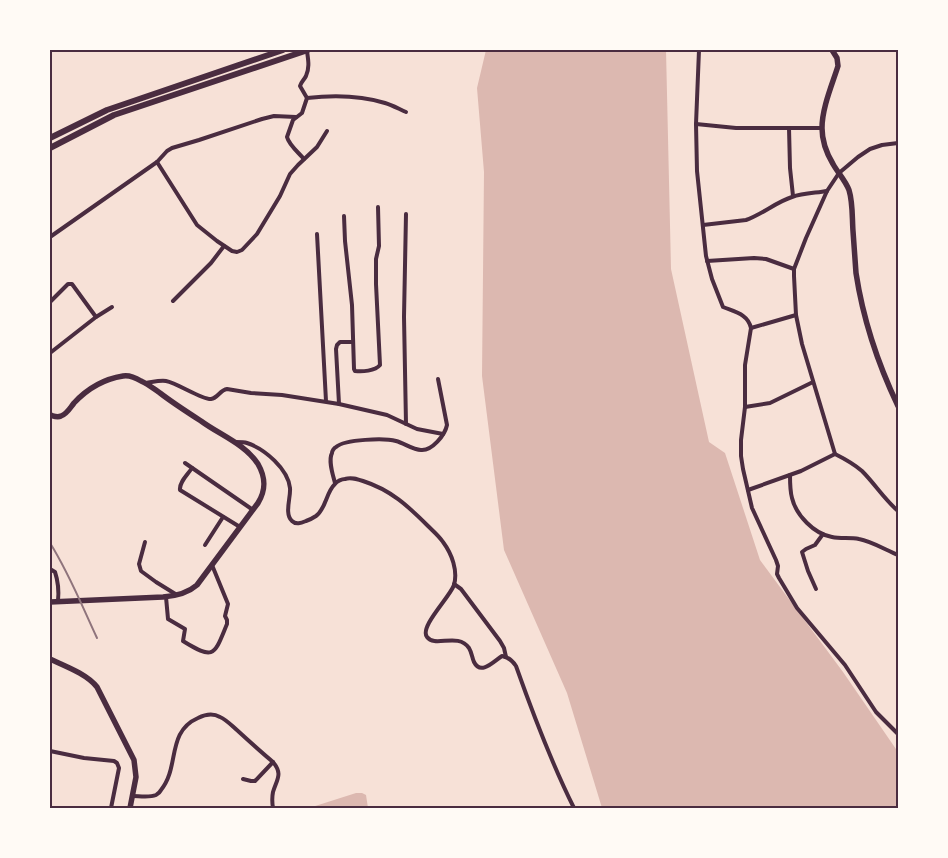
<svg xmlns="http://www.w3.org/2000/svg" width="948" height="858" font-family="Commissioner,sans-serif">
	<rect width="100%" height="100%" fill="#f7e1d7"/>
	<g fill="#dcb8b0">
		<path d="M486,50H666L671,269L709,442L725,453L760,560L843,672L898,752V808H602L567,693L504,550L482,376L484,172L477,88Z"/>
		<path d="M356,793H362L366,795L368,808H309Z"/>
	</g>
	<g fill="none" stroke-linecap="round" stroke-linejoin="round">
		<g stroke="#4a2c40" stroke-width="4">
			<path d="M699,50L696,124L697,171L706,256L712,279L723,307C735,312 748,314 751,328L745,365V407L741,440V456L743,469L752,508L776,560L778,566L777,574L779,578L797,608L845,665L876,712L898,734"/>
			<path d="M307,51C308,59 310,67 306,76C304,80 301,82 300,86L307,98"/>
			<path d="M696,124L736,128H822"/>
			<path d="M789,128L790,168L793,196"/>
			<path d="M898,143L882,145L870,149L858,157L839,173L827,191L806,238L794,269V276L796,315L802,344L835,454C845,459 854,464 862,471C875,484 884,499 898,511"/>
			<path d="M304,159C298,152 289,145 287,137L293,120L302,113L307,98C333,95 359,95 385,103C392,105 399,109 406,112"/>
			<path d="M157,162L197,225L217,241L232,251L237,252L242,250L257,234L280,196L290,174L298,165L317,147L327,131"/>
			<path d="M344,216L345,241L352,305L354,369L355,371C362,372 375,371 380,365L376,284V259L379,246L378,207"/>
			<path d="M703,225L746,220C763,214 776,202 792,197C803,193 816,193 827,191"/>
			<path d="M317,234L326,401"/>
			<path d="M50,237L157,162L167,151L172,148L199,140L262,119L274,116L296,117"/>
			<path d="M707,261L754,258L766,259L794,269"/>
			<path d="M173,301L211,263L224,246"/>
			<path d="M50,302L68,284H72L96,317"/>
			<path d="M751,328L796,315"/>
			<path d="M50,353L96,317L112,307"/>
			<path d="M146,383C153,382 160,380 166,381C177,383 203,400 211,399C218,398 220,390 227,389L251,393L282,395L339,404L387,415L417,429L443,434"/>
			<path d="M339,404L336,349L337,345L340,342H353"/>
			<path d="M745,407L770,403L813,382"/>
			<path d="M406,424L404,317L406,214"/>
			<path d="M236,442C240,442 244,442 247,443C265,449 288,469 290,488C291,497 284,514 292,521C296,525 301,523 306,521C309,520 313,518 316,516C326,509 326,492 335,484C337,481 342,479 345,479C351,477 357,479 363,481C391,490 408,506 428,526C433,531 439,536 443,542C452,554 458,571 454,585C450,597 419,627 427,637C435,648 458,632 469,648C472,653 472,658 474,662C481,676 494,661 502,656C508,657 512,660 516,666C533,714 551,762 574,808"/>
			<path d="M185,463L253,510"/>
			<path d="M192,468C188,474 179,482 180,490L240,527"/>
			<path d="M790,475C790,483 790,491 792,498C796,515 814,534 832,537C841,539 850,537 859,539C871,541 886,550 898,555"/>
			<path d="M335,483C333,475 328,461 332,453C332,451 334,448 336,447C345,439 385,438 396,441C404,443 413,450 421,450C432,451 445,435 447,425L438,379"/>
			<path d="M748,490L801,471L835,454"/>
			<path d="M145,542L139,564L141,571L156,582L177,595"/>
			<path d="M205,545L223,517"/>
			<path d="M50,569L55,572C58,581 59,591 58,601"/>
			<path d="M454,584L461,589L500,641L504,648L506,657"/>
			<path d="M816,589L808,571L802,552L806,549L815,545L823,534"/>
			<path d="M166,597L168,619L185,629L183,641C215,661 214,655 227,624V620L225,616L228,604L212,565"/>
			<path d="M50,751L84,758L114,761L117,763L119,768L111,808"/>
			<path d="M243,779L251,781H255L273,762"/>
			<path d="M133,796C139,796 149,798 156,795C158,794 160,792 161,790C180,767 166,732 198,718C206,714 213,713 220,717C227,720 233,727 238,731C250,742 261,752 273,762C283,774 277,779 273,792C272,797 272,802 273,808"/>
		</g>
		<g stroke="#4a2c40" stroke-width="5.5">
			<path d="M832,50L837,58L838,66C832,85 822,108 822,128C822,141 827,154 833,164C838,173 845,180 849,190C853,203 852,218 853,231C854,245 855,259 856,273C863,319 878,364 898,406"/>
			<path d="M50,415C54,416 57,418 61,416C67,414 70,408 74,403C87,389 104,379 123,376C129,375 136,378 141,381C148,384 154,389 160,393C173,403 187,412 201,421C220,435 245,444 258,464C266,478 266,490 258,503L197,585C188,593 176,596 163,597L50,602"/>
			<path d="M50,659C65,666 87,674 97,687L134,760L136,777L130,808"/>
		</g>
		<g stroke="#4a2c40" stroke-width="6">
			<path d="M50,138L107,110L283,50"/>
			<path d="M50,148L114,115L308,50"/>
		</g>
		<path stroke="#8f747c" stroke-width="2" d="M50,543C69,573 82,606 97,638"/>
	</g>
	<rect width="948" height="858" fill="none" stroke="#fffaf5" stroke-width="102"/>
	<rect x="51" y="51" width="846" height="756" fill="none" stroke="#4a2c40" stroke-width="2"/>
</svg>
